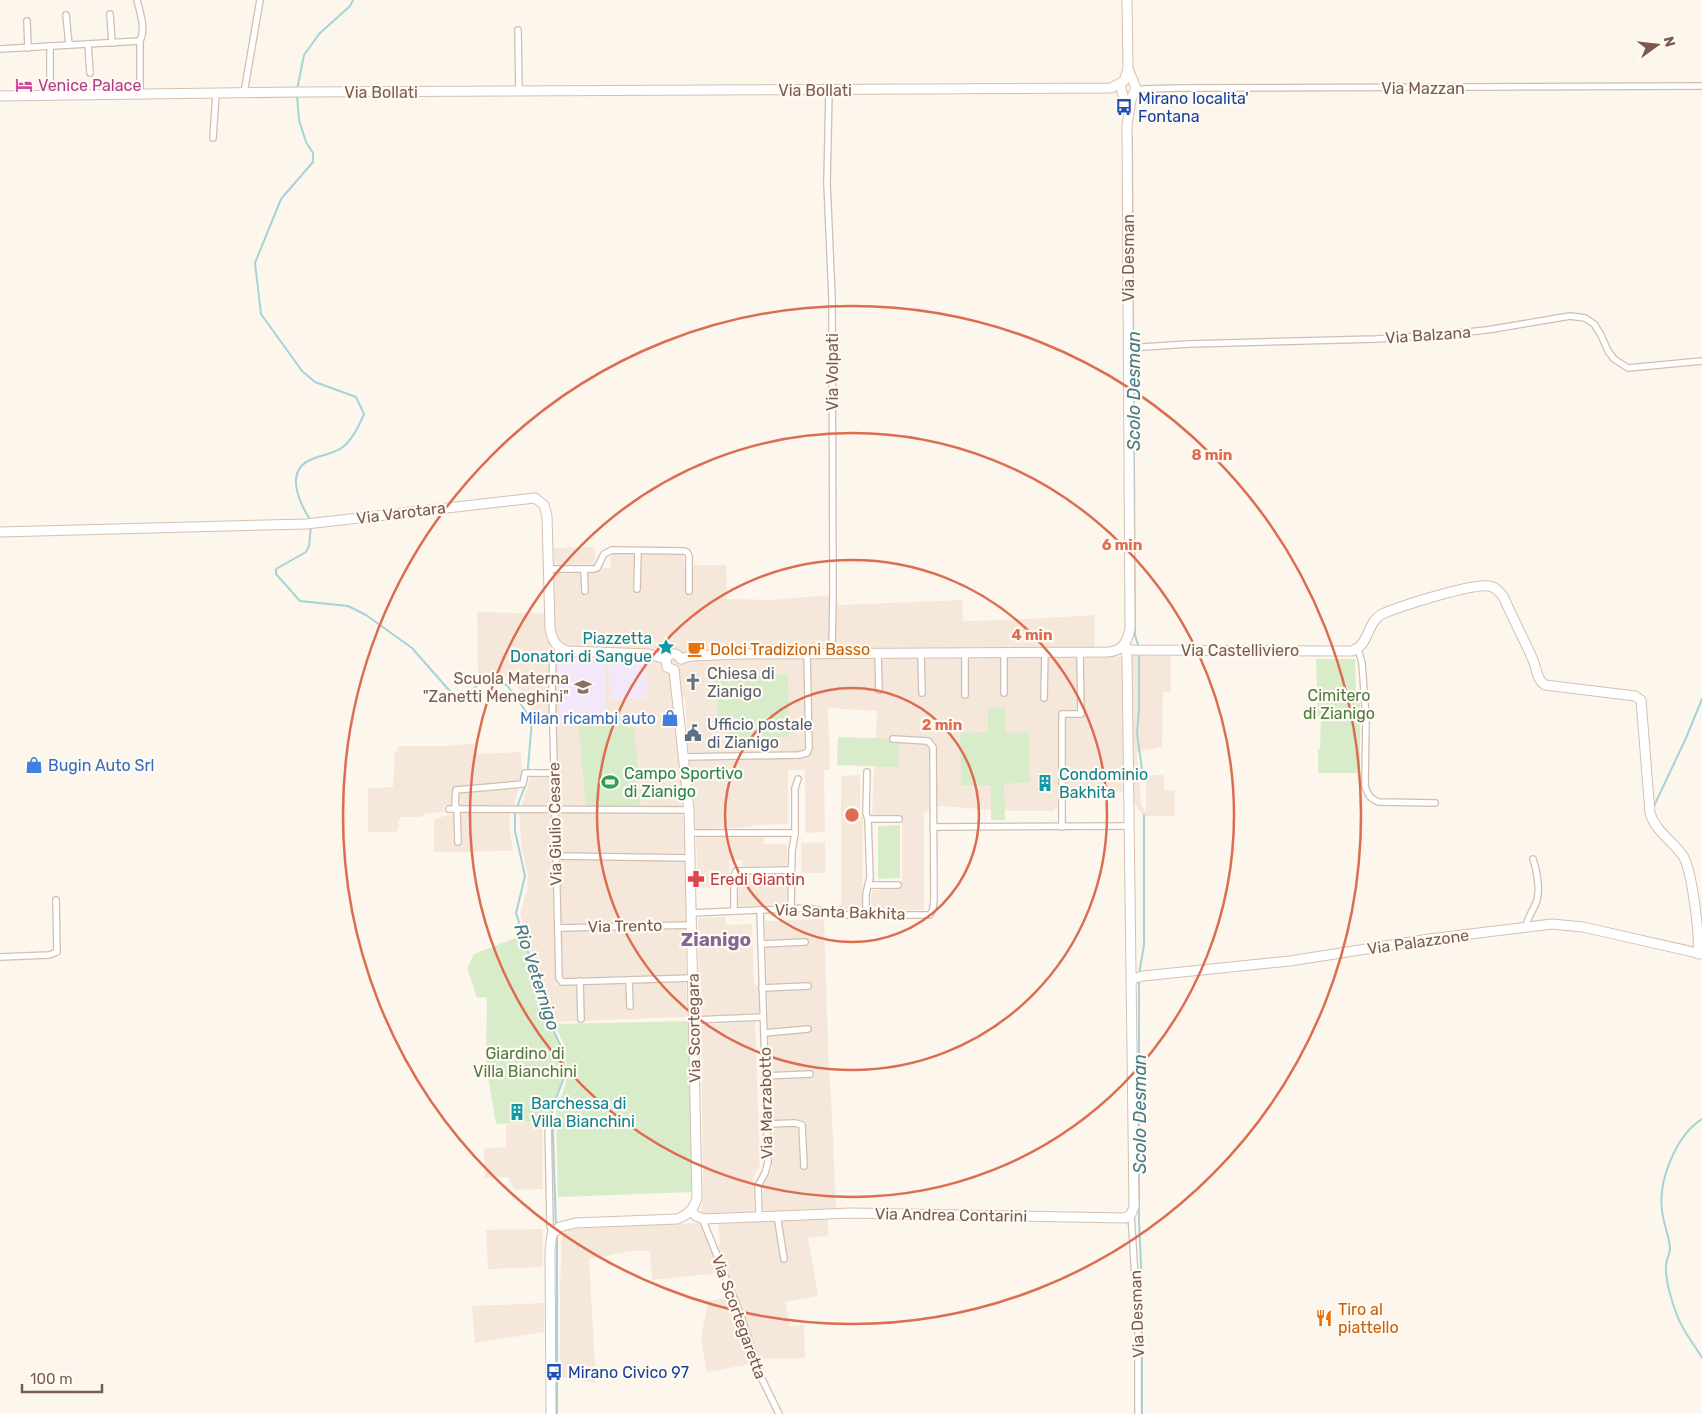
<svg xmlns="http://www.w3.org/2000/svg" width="1702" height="1414" font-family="Rubik,sans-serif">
	<rect width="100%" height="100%" fill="#fdf6ec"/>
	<g fill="#f5e8da">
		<path d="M595,547V565L611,569V553L683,554L687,582L694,565H726L727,599L772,600L829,595L840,605L962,600L963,621L1013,620L1095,615L1094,657L1171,656V692H1163L1162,747L1137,752L1141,804L1146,813V775H1164V790L1175,791V816H1144L1125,791L1067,797L1053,811H1006L940,806L924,812V910H873L870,906L872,890L902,888V816L874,815L872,813L877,711L828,708L830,770H824L825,832L805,833V770H788V824L752,825V827L697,830H694L685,697L673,698L679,750L686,862V975L565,978L563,976L556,718L534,714L526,701L522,692L509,678L498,674L478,673L477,612L555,614L554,548Z"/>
		<path d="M476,743L477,754L521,752L522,780L514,804L510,813L509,828L513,851L434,852V819L459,812L458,804L444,805L443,812L426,814L420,817H401L398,821L399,828L396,832H368V788L393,787L395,752H397L398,746H449Z"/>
		<path d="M548,775L551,778L552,806L557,985L686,982L687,1017L554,1022L520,914L527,891L528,876L522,849L519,813L528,786L530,776Z"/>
		<path d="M860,775V817H863V905L862,907L858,910L841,909V776Z"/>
		<path d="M764,835V844H787V864L785,866H742V860H729L730,887L698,888L696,836Z"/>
		<path d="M825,842V873H801V843Z"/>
		<path d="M739,874H785L788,877L786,904L738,906Z"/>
		<path d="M725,917L726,925L752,924L754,985L759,986L760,1013L699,1016L698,918Z"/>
		<path d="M824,919L829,1074L831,1094L836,1208L766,1212L763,1207V1186L772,1168L765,921Z"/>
		<path d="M755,1021L760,1165L753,1177L754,1209L752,1213L707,1215L702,1212L703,1170L701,1025Z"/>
		<path d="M542,1122L543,1189L514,1190L508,1177L485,1178L484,1148L506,1147V1124Z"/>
		<path d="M828,1217V1236L808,1238L818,1296L785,1302L790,1326L804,1325L805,1358L761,1359L752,1364L707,1372L701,1338L708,1301L738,1296L717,1247L720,1244L718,1222Z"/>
		<path d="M701,1223L720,1273L652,1280L650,1251H630L589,1259L596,1383L560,1377V1287L562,1235L570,1230L585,1228Z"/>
		<path d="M543,1229V1267L488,1269L486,1230Z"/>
		<path d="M544,1303V1332L475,1343L472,1306Z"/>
	</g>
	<g fill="#f3e8fa">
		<path d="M569,658L606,659V717L560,721L559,684H556V664L559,661Z"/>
		<path d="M609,659H646L647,698L610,700Z"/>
	</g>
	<g fill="#d8ecc9">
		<path d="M1316,659H1355L1356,690L1360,691V773H1318V749H1320L1321,717H1318Z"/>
		<path d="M788,674L789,737L726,738L724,721H718V699H714L715,676Z"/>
		<path d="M1005,707L1006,733L1029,732L1030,782L1004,784L1005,820H991V785H961L960,733L988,732V708Z"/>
		<path d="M607,716H631L636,744L640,807H586L578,720Z"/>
		<path d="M838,737L899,739L898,767L837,765Z"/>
		<path d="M900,825V878L878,879V826Z"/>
		<path d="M518,937L527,949L551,1025L563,1051L564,1078L552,1108V1121L496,1124L486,1064L487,997L477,998L467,968L474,954Z"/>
		<path d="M689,1021L693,1192L558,1197L556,1110L566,1083V1048L554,1024Z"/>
	</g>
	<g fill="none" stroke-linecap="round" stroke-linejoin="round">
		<g stroke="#a5d3da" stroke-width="2">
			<path d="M297,90L304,55L319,34L350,6L353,0"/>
			<path d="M297,95L299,120L306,142L313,153V162L281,199L255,263L261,314L302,371L315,382L356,397L364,414C359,426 353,439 343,447C334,454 320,455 310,460C284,472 300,504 311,521"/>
			<path d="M1132,136L1135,635L1138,645"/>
			<path d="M311,526L309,546L306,552L276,569V574L300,601L348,606L366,615L412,648L455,697L463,698L481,682L490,681L507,685L532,720L527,779"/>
			<path d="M1139,653V709L1137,734L1142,769"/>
			<path d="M1654,806L1686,738L1702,699"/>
			<path d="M517,807L525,786"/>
			<path d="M515,811V831L525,876L516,913L551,1025L563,1051L564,1078L552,1108L556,1226"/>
			<path d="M1661,825L1685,851"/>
			<path d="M1687,855L1693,872"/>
			<path d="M1701,918L1702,926"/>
			<path d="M1139,974L1144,945V815"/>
			<path d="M1139,979V1220L1142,1288V1414"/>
			<path d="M1702,1119C1676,1135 1658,1181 1662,1210C1663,1223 1669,1235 1670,1248C1670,1254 1666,1260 1666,1266C1665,1279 1672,1303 1677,1315C1682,1330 1694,1344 1702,1358"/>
			<path d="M557,1234V1414"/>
		</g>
		<g stroke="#d1beb0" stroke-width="8">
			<g id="street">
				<path d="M137,0C140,13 146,29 140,41"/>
				<path d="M110,14L112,43"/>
				<path d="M66,15L69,45"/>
				<path d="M27,21L28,48"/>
				<path d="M518,30L519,92"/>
				<path d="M88,44L90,73"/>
				<path d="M50,46V80"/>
				<path d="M0,49L140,41V94"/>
				<path d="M829,90L827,183L832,298L833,591L832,654"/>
				<path d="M244,93L260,0"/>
				<path d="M1135,93L1143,89L1180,88L1702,86"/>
				<path d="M213,138L216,93"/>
				<path d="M1128,348L1189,344L1376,339L1448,334L1487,330L1570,316L1585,318L1594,324L1601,335L1608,351L1614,359L1628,368L1702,361"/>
				<path d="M549,569H594L597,568L604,554L612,550L684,551L687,552L689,556V591"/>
				<path d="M584,569L585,591"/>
				<path d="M637,589L638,551"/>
				<path d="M560,648L553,659L552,685L559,978L562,982L693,978"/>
				<path d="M1358,649L1362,663L1366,718L1365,786C1368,795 1370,799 1379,802L1435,803"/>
				<path d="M878,653L879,690"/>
				<path d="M921,653L922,693"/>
				<path d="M1004,693V653"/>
				<path d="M965,695V653"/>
				<path d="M1044,698L1045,652"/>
				<path d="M684,757L799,755L807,753L809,748L807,654"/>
				<path d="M449,809L689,810"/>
				<path d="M868,819H899"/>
				<path d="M933,827L1129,826"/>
				<path d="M1062,827V714H1081L1080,652"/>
				<path d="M690,833H795"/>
				<path d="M458,842L457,808L455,804L456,790L523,784L525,773H554"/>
				<path d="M556,856L690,858"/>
				<path d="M869,885H898"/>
				<path d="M791,908L792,851L795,833V788L798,779"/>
				<path d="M734,911V876L736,871L791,870"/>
				<path d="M691,913L807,908L847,915H930L933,909L934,898L933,747L928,741L893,739"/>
				<path d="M866,916V894L870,877L868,819L866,813L867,772"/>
				<path d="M1526,927C1527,917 1534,910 1537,900C1540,889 1537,870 1533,859"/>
				<path d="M558,928L692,925"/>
				<path d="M761,944L805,942"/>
				<path d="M0,957L49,955L57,952L56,900"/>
				<path d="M629,980L630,1006"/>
				<path d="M580,981L581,1019"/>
				<path d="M762,988L808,986"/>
				<path d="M694,1020L763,1017"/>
				<path d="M764,1033L808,1029"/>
				<path d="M765,1076L810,1074"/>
				<path d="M548,1121L550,1225L552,1234"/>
				<path d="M767,1124L795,1123L802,1125L804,1166"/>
				<path d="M1131,1214L1138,1325V1414"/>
				<path d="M777,1215L784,1259"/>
				<path d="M759,1216L758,1186L765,1173L768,1162L760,910"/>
				<path d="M704,1219V1223L741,1316L761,1377L779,1414"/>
			</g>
		</g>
		<g stroke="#d6c0b0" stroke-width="11">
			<g id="secondary">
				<path d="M1121,84C1120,91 1125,101 1128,108"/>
				<path d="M0,96L301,92L1111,88L1124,81L1128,69L1127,0"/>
				<path d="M0,532L306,524L535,498L544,505L547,516L550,628C552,640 556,648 568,651L649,654L666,659"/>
				<path d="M1125,645L1129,650L1352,651C1370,645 1366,623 1382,614C1401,606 1472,583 1489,586C1496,587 1500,592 1504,598C1513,619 1524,639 1533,660C1537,669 1536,679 1545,685L1635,696L1641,700L1650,813C1655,831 1673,841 1683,856C1692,869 1700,937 1698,954"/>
				<path d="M681,659L691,656L740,654L1108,652C1122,651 1127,643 1130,629L1127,125L1131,100L1136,88L1128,69"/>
				<path d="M674,670L667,667L666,659C670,652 677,652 681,659"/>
				<path d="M1132,979L1143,976L1290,961L1429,939L1552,924L1583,927L1702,954"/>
				<path d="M691,1211L696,1216L704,1219L851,1213L1125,1218L1131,1214L1134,1207L1127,658L1125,645"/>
				<path d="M551,1414L550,1251L552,1234L560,1227L575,1223L677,1219C688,1215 694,1209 697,1198L689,810L674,670"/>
			</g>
		</g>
		<use href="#street" stroke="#fff" stroke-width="5.5"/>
		<use href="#secondary" stroke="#fff" stroke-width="9"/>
	</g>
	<g fill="none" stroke="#dc6d51" stroke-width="2.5">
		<circle cx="852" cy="815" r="127"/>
		<circle cx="852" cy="815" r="255"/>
		<circle cx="852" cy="815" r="382"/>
		<circle cx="852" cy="815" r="509"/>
	</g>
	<defs>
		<g id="hotel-bare" transform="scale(1.35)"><path d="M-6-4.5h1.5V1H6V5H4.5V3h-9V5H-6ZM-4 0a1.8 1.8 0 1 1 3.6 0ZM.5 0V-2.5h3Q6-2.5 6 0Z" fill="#d1479c" stroke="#fffaf3" stroke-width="2.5" paint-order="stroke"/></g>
		<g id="bus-bare" transform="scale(1.35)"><path d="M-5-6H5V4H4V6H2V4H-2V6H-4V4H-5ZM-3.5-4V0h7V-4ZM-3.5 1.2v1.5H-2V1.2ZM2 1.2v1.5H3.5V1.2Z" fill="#1a4fb4" stroke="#fffaf3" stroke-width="2.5" paint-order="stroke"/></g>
		<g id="sight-bare" transform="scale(1.35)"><path d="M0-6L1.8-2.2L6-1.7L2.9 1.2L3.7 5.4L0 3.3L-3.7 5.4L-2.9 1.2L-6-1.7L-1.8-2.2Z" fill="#0f9aa8" stroke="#fffaf3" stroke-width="2.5" paint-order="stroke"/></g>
		<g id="cafe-bare" transform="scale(1.35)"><path d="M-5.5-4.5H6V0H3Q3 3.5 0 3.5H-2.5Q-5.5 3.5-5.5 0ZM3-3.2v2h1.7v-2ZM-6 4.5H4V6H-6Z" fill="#e8710a" stroke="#fffaf3" stroke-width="2.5" paint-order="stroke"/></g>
		<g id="church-bare" transform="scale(1.35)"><path d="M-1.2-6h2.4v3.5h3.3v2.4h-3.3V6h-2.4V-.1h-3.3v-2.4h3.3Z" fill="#6b7280" stroke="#fffaf3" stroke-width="2.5" paint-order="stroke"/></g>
		<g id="school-bare" transform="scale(1.35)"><path d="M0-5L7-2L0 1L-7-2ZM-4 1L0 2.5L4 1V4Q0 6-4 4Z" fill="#8d6e63" stroke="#fffaf3" stroke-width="2.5" paint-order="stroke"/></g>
		<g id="shop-bare" transform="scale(1.35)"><path d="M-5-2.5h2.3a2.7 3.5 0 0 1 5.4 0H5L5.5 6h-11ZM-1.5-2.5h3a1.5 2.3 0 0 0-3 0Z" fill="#3f7fe0" stroke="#fffaf3" stroke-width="2.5" paint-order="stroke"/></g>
		<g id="civic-bare" transform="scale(1.35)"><path d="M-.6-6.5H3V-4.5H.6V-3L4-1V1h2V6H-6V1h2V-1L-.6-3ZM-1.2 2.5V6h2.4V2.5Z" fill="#5c6f8a" stroke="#fffaf3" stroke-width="2.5" paint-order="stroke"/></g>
		<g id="stadium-bare" transform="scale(1.35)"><path d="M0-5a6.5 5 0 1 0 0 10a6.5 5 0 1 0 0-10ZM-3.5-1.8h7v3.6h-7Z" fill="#2e9e5b" stroke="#fffaf3" stroke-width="2.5" paint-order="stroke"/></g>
		<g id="building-bare" transform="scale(1.35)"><path d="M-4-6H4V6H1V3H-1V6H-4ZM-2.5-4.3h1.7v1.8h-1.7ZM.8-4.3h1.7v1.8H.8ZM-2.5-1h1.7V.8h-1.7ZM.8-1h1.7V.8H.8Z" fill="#0f9aa8" stroke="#fffaf3" stroke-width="2.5" paint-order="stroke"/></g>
		<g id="pharmacy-bare" transform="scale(1.35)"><path d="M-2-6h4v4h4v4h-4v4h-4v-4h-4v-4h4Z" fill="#e0444e" stroke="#fffaf3" stroke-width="2.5" paint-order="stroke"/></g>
		<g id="restaurant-bare" transform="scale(1.35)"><path d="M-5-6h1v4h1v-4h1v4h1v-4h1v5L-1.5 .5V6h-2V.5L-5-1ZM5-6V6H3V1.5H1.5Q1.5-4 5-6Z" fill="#e8710a" stroke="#fffaf3" stroke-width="2.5" paint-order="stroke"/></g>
	</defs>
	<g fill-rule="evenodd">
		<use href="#hotel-bare" x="24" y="85"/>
		<use href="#bus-bare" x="1124" y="107"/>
		<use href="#sight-bare" x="666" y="647"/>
		<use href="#cafe-bare" x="696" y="649"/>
		<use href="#church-bare" x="693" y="682"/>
		<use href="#school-bare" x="583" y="687"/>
		<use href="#shop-bare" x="670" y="718"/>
		<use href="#civic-bare" x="693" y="733"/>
		<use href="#shop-bare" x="34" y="765"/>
		<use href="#stadium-bare" x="610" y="782"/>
		<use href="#building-bare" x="1045" y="783"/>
		<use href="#pharmacy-bare" x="696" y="879"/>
		<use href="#building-bare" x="517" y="1112"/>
		<use href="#restaurant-bare" x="1324" y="1318"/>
		<use href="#bus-bare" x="554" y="1372"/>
	</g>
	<g text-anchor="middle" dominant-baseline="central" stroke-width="4.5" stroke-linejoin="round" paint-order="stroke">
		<g font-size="16" fill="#b23c85" stroke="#fffaf3" text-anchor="start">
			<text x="38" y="85">Venice Palace</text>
		</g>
		<g font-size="16" fill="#7a5c4d" stroke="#fffaf3">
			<text x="1423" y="88">Via Mazzan</text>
			<text x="815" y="90">Via Bollati</text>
			<text x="381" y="92">Via Bollati</text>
			<text transform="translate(1128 258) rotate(-90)">Via Desman</text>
			<text transform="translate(1428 335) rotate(-4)">Via Balzana</text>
			<text transform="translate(832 372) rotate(-90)">Via Volpati</text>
			<text transform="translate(401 513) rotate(-7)">Via Varotara</text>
			<text x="1240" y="650">Via Castelliviero</text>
			<text transform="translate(555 824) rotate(-91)">Via Giulio Cesare</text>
			<text transform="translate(840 912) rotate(2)">Via Santa Bakhita</text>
			<text transform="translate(625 926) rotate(-1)">Via Trento</text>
			<text transform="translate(1418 942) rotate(-8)">Via Palazzone</text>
			<text transform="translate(694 1028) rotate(-91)">Via Scortegara</text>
			<text transform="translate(766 1103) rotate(-91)">Via Marzabotto</text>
			<text transform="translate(951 1215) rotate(1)">Via Andrea Contarini</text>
			<text transform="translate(1137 1314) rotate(-92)">Via Desman</text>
			<text transform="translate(739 1317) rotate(70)">Via Scortegaretta</text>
		</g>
		<g font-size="16" fill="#164399" stroke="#fffaf3" text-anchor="start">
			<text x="1138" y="98">Mirano localita'<tspan x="1138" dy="18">Fontana</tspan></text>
			<text x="568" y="1372">Mirano Civico 97</text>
		</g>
		<g font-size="16" fill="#0d838f" stroke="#fffaf3" text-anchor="start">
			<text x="652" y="638" text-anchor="end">Piazzetta<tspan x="652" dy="18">Donatori di Sangue</tspan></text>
			<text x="1059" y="774">Condominio<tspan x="1059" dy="18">Bakhita</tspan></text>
			<text x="531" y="1103">Barchessa di<tspan x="531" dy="18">Villa Bianchini</tspan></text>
		</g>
		<g font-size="16" fill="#c56008" stroke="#fffaf3" text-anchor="start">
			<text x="710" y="649">Dolci Tradizioni Basso</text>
			<text x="1338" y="1309">Tiro al<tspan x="1338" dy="18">piattello</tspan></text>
		</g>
		<g font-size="16" fill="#5b616d" stroke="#fffaf3" text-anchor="start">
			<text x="707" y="673">Chiesa di<tspan x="707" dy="18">Zianigo</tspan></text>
		</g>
		<g font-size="16" fill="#785e54" stroke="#fffaf3" text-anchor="end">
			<text x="569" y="678">Scuola Materna<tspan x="569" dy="18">"Zanetti Meneghini"</tspan></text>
		</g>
		<g font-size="16" fill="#537a41" stroke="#fffaf3">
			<text x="1339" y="695">Cimitero<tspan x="1339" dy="18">di Zianigo</tspan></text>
			<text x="525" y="1053">Giardino di<tspan x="525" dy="18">Villa Bianchini</tspan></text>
		</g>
		<g font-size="16" fill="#366cbe" stroke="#fffaf3" text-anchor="end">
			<text x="656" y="718">Milan ricambi auto</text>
			<text x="48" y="765" text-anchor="start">Bugin Auto Srl</text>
		</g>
		<g font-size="16" fill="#4e5e75" stroke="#fffaf3" text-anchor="start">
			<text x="707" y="724">Ufficio postale<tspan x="707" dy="18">di Zianigo</tspan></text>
		</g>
		<g font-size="16" fill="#27864d" stroke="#fffaf3" text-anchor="start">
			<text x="624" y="773">Campo Sportivo<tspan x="624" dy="18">di Zianigo</tspan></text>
		</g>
		<g font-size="16" fill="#be3a42" stroke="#fffaf3" text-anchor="start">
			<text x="710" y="879">Eredi Giantin</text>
		</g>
		<g font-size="18" font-style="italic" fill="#437c86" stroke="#fffaf3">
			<text transform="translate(1134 391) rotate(-90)">Scolo Desman</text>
			<text transform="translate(537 977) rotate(72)">Rio Veternigo</text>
			<text transform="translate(1140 1114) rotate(-90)">Scolo Desman</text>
		</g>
		<g font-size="19" font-weight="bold" fill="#846695" stroke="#fffaf3">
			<text x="716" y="939">Zianigo</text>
		</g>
	</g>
	<circle cx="852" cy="815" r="8" fill="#dc6d51" stroke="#fffaf3" stroke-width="2.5"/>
	<g font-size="15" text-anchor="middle" font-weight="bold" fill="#dc6d51" stroke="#fffaf3" stroke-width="4.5" stroke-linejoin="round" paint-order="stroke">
		<text x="1212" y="460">8 min</text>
		<text x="1122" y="550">6 min</text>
		<text x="1032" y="640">4 min</text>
		<text x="942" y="730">2 min</text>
	</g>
	<g transform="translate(1657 45) rotate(75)" stroke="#fffaf3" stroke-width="4" paint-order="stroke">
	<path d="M0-4L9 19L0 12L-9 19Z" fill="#7a5c4d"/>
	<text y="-8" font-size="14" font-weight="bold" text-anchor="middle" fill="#7a5c4d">N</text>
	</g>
	<path d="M22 1384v8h80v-8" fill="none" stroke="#7a5c4d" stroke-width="2.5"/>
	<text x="30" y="1384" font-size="15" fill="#7a5c4d" stroke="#fffaf3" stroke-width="4" paint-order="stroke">100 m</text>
</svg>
